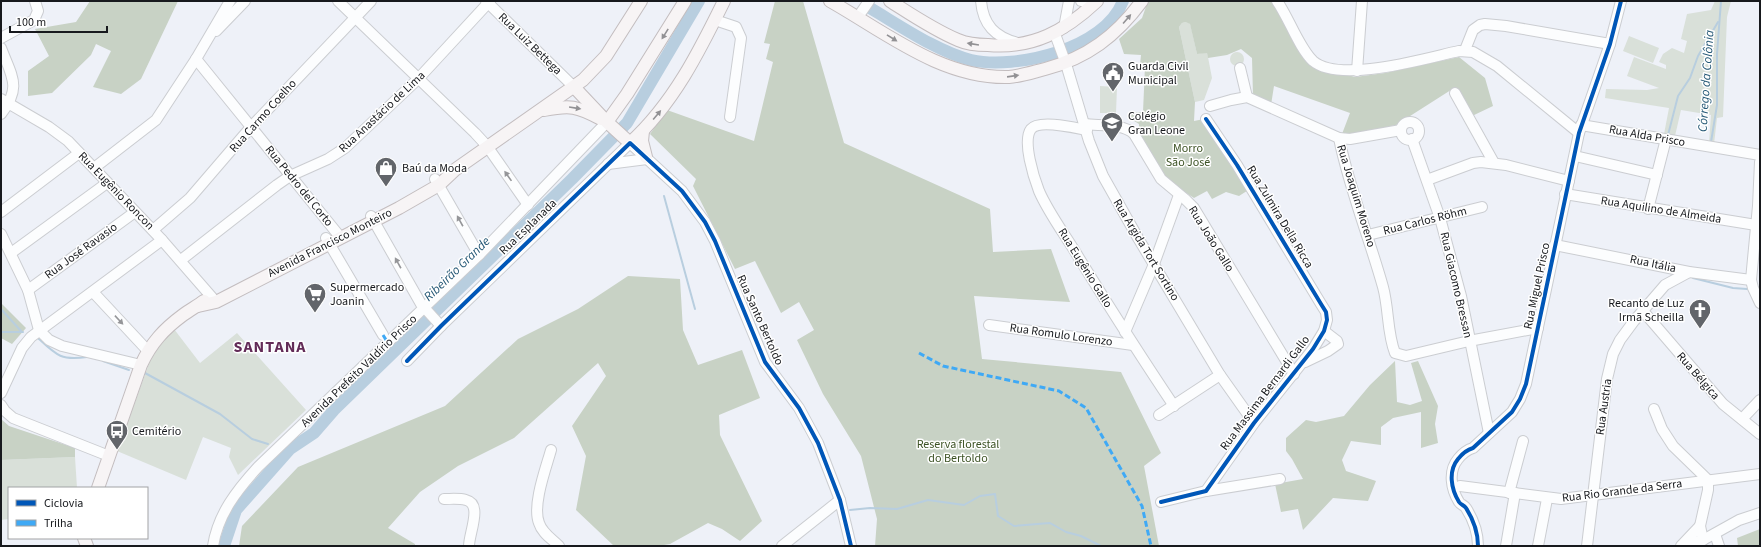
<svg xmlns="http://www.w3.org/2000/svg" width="1761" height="547" font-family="'Source Sans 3',sans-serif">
	<rect width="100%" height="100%" fill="#eef1f8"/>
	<g fill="#d9e0d9">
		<path d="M1715,1H1731L1727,17L1723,117L1717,118L1714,144L1709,143L1711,115L1681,110L1675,136L1664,134L1669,108L1605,98L1606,89L1647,90L1659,88L1627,76L1634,57L1666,69V65L1659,62L1663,54L1672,48L1684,53L1687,41L1681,39L1687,14L1711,10Z"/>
		<path d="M1186,22H1189L1191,27L1197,54L1207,52L1212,78L1204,100L1195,102L1179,27L1182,23Z"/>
		<path d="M1629,36L1659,48L1653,63L1623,51Z"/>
		<circle cx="1237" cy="59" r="7"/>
		<path d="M1100,86L1117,87L1116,113H1100Z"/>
		<path d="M174,329L200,363L237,333L306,410L238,475L229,457L231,448L203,437L186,480L117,451L154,350L163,337Z"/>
		<path d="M75,457L77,488H9V519L1,520V460Z"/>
	</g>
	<g fill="#c8d2c5">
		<path d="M90,1H178L141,79L121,94L93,87L111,51L96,44L91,55L52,93L28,96V71L49,56L35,29L76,22Z"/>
		<path d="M775,1H803L844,143L990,209L993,252L1051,249L1070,302L974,296L982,359L1121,372L1161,453L1144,466L1159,546H875L877,519L861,456L823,394L797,340L814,330L799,302L781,313L755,261L735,269L693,186L696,179L650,134L667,110L754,141L773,62L766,59L770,44L764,43Z"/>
		<path d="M1148,1H1276L1312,65L1355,77L1385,73L1459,57L1485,78L1493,106L1472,116L1454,88L1396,125L1350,135L1342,134L1350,113L1274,86L1271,105L1253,96L1252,58L1241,49L1227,55L1208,58L1207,53L1197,54L1190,24L1186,22L1182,23L1179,27L1195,102L1194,121L1204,119L1250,189L1239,196L1226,192L1212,199L1207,191L1194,198L1163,178L1139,132V124L1131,119V113L1143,112L1145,66L1140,65L1141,55L1124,54L1119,39L1142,18Z"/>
		<path d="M628,276L680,279L683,330L698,365L742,350L760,398L719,415L720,435L762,521L740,541L722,529L708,523L670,544L658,546H614L576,510L586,456L572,426L606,376L598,363L514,438L458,466L420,492L388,528L415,544V546H239L242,526L298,467L445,406L518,339L578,309Z"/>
		<path d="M1,303L26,328L12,344L1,338Z"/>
		<path d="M1395,361L1397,402L1410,405L1422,401L1411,363L1418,361L1438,406L1435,424L1438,443L1421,448V412L1393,418L1381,427V445L1351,441L1342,460L1346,471L1376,481L1368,501L1333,498L1303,530L1298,509L1281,512L1275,484L1303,479L1292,459L1286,451V438L1306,420L1316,422L1344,416L1370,385Z"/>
		<path d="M1,419L9,426L75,448V457L1,460Z"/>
		<path d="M1760,529V546H1738L1737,538Z"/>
	</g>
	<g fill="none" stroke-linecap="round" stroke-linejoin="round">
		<g stroke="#b8cedf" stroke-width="2">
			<path d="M1668,135L1678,96L1690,78L1698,56L1718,22"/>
			<path d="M1711,142L1717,105V54L1721,1"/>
			<path d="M664,196L695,309"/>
			<path d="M1693,278L1733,288L1747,289"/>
			<path d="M1,309L21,331"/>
			<path d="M1,332H23"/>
			<path d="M38,338C56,355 61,361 87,357"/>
			<path d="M103,361L129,370"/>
			<path d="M145,373L220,414L252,439L268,444"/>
			<path d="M282,452L286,454"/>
			<path d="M850,510L870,508L897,509L928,500L964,505L980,496L995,494L998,516L1014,526L1050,523L1066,532L1081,536L1101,546"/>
		</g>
		<g stroke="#b8cedf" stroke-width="12">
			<path d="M870,8C899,25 938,52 971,60C1016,70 1105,49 1123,1"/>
			<path d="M224,546L236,510L290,449L314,433L334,410L572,179L627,123L699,1"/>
		</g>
		<g stroke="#cbcdd1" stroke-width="12">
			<g id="minor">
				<path d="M338,1L475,133L487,146L528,205"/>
				<path d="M486,1L574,87"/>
				<path d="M981,1C983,25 995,37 1018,43"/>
				<path d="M1081,1L1094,4"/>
				<path d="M1277,1C1289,18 1299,48 1313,61C1340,84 1426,58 1459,51L1473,52L1497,66L1579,133"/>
				<path d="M858,17L869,1"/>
				<path d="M715,20L736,27L741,38L730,117"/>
				<path d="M1064,28L1069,1"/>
				<path d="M216,31L245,1"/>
				<path d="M1055,34L1066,64L1089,141L1103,176L1138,238L1220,375L1254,423"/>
				<path d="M1,38L34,20L38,11L35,1"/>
				<path d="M1,48C12,77 22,87 1,114"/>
				<path d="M1465,50L1473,30L1480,25L1485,24L1506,26L1610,44"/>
				<path d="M196,59L341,238"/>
				<path d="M1240,68L1247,97"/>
				<path d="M1357,71L1362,1"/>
				<path d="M1455,93L1494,163"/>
				<path d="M1,99L49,127L68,141L162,240L216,302"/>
				<path d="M1210,106L1231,100L1247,97L1339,138L1350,139L1401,130"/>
				<circle cx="1410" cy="131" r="9"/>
				<path d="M1085,124C1099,126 1123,123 1134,134L1161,179L1185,199L1194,208L1294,374"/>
				<path d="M1581,125L1760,155"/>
				<path d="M1087,130C1076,128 1039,119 1031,129C1022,141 1034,178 1039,191C1049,214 1066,236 1079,258C1110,308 1141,357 1174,406"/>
				<path d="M1339,138C1349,188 1369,237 1383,287C1389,309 1387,333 1395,353L1406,356L1469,341L1538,328"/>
				<path d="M1412,139L1440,218L1461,296L1489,433"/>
				<path d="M1575,156L1657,175"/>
				<path d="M1760,162L1758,206L1751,280L1753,288L1760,303"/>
				<path d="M608,164L647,159"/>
				<path d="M94,168L156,120L196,59L230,1"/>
				<path d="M435,179L479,255"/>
				<path d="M1427,180L1473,163L1481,162L1506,165L1569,181"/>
				<path d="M1565,194L1756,225"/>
				<path d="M1648,209L1666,139"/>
				<path d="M1,212L79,153"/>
				<path d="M371,216L421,304L441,326"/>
				<path d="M153,230L190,198L251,127L371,1"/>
				<path d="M1,234L28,290L39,330L49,340L62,346L141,365"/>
				<path d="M1368,235L1482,207"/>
				<path d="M326,238L383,335"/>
				<path d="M1555,245L1689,272L1751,280"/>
				<path d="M11,253L107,183"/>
				<path d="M181,260L277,185L290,176L328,159L345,148L418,79L490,1"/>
				<path d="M28,290L135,212"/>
				<path d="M93,292L148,351"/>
				<path d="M1643,311L1723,404L1760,434"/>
				<path d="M989,325L1133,345"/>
				<path d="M1125,332L1154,264L1179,195"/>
				<path d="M407,361L441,326L630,143L682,191L705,222L715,241L765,362L799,408L818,443L840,500L851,546"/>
				<path d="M1305,362L1328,351L1338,344L1337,341L1324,331"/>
				<path d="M1,393L22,348L31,337L162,240"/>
				<path d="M1,405L5,411L13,418L109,456"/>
				<path d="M1654,409L1662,429L1673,446L1708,480V490L1700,526L1703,540"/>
				<path d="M1159,415L1220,375"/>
				<path d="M1742,419L1760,400"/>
				<path d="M551,450C546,468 532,505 539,523C542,533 552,539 559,546"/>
				<path d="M1460,486L1561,499L1760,474"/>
				<path d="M1206,491L1280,479"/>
				<path d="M1509,493L1523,441"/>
				<path d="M444,499C451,499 459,498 466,500C483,504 469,533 469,546"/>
				<path d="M1161,502L1206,491L1254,423L1313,349L1324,331L1327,320L1326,312L1321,304L1237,165L1206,119"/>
				<path d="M1715,534L1719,546"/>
				<path d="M213,546C218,514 237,490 258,467L479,255L607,122"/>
				<path d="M782,546L840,500"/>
				<path d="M1478,546C1478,533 1473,519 1466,508C1464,505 1461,505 1459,502C1451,489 1448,471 1458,459C1462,454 1466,450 1473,448L1512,412L1520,399L1526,384L1579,133L1610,44L1621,1"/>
				<path d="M1506,546L1515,493"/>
				<path d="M1538,546L1547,499"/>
				<path d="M1587,546L1607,379L1613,354L1620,340L1634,321L1665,285L1689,272"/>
				<path d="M1681,546L1700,526"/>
				<path d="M1682,546L1703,540L1739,520L1760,513"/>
			</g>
		</g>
		<g stroke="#c3bdbf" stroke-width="14">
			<g id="major">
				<path d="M830,1C885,32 942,79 1009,77C1021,76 1033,72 1045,69C1087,58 1116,36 1142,1"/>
				<path d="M890,1C912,15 934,30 958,40C967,44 978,45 988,45C1033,49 1065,31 1097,1"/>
				<path d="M574,87L607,122L630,143C673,104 699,52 724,1"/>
				<path d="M544,110C570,105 577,106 601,119"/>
				<path d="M607,122L627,94L685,1"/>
				<path d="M643,131L642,141L646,157"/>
				<path d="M198,306L216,302L399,208L439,185L456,169L583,80L606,56L641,1"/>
				<path d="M98,488L141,365C151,343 164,329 183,315C190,310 197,306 204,301"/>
				<path d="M84,538L87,546"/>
			</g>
		</g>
		<use href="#minor" stroke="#fcfdfe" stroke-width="10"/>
		<use href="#major" stroke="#f7f4f5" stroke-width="12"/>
		<g stroke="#3fa9f5" stroke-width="3" stroke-dasharray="6 3" stroke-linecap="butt">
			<path d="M383,335L388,343"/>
			<path d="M919,353L943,366L1059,391L1086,408L1142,506L1151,546"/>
		</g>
		<g stroke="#fff" stroke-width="6">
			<g id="cycleway">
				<path d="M407,361L441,326L630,143L682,191L705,222L715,241L765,362L799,408L818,443L840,500L851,546"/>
				<path d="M1161,502L1206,491L1254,423L1313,349L1324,331L1327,320L1326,312L1321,304L1237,165L1206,119"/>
				<path d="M1478,546C1478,533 1473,519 1466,508C1464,505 1461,505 1459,502C1451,489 1448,471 1458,459C1462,454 1466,450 1473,448L1512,412L1520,399L1526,384L1579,133L1610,44L1621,1"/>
			</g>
		</g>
		<use href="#cycleway" stroke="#0057b8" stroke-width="4"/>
	</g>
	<defs><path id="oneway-solid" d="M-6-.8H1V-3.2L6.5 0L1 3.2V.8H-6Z"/></defs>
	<g fill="#929194">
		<use href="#oneway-solid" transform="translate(1127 19) rotate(-49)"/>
		<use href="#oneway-solid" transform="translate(665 34) rotate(122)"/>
		<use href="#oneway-solid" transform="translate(892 38) rotate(32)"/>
		<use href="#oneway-solid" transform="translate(973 44) rotate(-171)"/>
		<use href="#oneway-solid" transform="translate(1013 76) rotate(-8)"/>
		<use href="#oneway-solid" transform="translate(575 108) rotate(9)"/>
		<use href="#oneway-solid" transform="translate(657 115) rotate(-50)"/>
	</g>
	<g fill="#959699">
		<use href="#oneway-solid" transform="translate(508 176) rotate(-125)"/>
		<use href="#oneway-solid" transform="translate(460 221) rotate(-119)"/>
		<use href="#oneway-solid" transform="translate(398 263) rotate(-119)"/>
		<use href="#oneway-solid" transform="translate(119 320) rotate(47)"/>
	</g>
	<defs>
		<g id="civic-pin" transform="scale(1.15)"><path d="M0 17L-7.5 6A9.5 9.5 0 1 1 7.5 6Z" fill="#62656a" stroke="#fff"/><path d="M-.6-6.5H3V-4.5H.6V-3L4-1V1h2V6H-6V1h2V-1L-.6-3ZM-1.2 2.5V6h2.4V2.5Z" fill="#fff"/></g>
		<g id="school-pin" transform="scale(1.15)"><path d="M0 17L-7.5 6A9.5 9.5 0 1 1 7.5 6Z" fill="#62656a" stroke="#fff"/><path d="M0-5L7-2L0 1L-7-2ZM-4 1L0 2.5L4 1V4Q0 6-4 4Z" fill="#fff"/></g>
		<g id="shop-pin" transform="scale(1.15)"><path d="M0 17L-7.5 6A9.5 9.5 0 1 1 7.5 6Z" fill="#62656a" stroke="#fff"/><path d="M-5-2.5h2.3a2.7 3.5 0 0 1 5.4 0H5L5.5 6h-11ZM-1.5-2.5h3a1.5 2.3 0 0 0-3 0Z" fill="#fff"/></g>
		<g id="supermarket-pin" transform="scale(1.15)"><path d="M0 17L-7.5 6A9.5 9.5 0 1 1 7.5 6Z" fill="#62656a" stroke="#fff"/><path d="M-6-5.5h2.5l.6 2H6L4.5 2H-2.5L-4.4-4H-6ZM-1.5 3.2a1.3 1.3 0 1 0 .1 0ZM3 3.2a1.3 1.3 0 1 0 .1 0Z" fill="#fff"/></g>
		<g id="church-pin" transform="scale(1.15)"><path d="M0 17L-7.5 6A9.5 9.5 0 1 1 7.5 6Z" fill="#62656a" stroke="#fff"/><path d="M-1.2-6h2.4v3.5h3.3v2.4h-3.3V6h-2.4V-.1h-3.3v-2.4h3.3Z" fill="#fff"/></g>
		<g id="bus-pin" transform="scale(1.15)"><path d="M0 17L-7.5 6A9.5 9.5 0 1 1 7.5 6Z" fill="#62656a" stroke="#fff"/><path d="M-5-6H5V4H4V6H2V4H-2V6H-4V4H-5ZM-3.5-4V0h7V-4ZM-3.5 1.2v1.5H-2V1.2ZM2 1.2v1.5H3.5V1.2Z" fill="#fff"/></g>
	</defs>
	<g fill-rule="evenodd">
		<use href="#civic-pin" x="1113" y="73"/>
		<use href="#school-pin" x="1112" y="123"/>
		<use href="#shop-pin" x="386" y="168"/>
		<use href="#supermarket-pin" x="315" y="294"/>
		<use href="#church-pin" x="1700" y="310"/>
		<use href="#bus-pin" x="117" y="431"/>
	</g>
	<g text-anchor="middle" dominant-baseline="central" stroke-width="3" stroke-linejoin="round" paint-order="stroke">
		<g font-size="12" fill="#17191d" stroke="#fff">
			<text transform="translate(530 44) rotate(44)">Rua Luiz Bettega</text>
			<text transform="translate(382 112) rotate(-43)">Rua Anastácio de Lima</text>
			<text transform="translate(263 116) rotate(-48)">Rua Carmo Coelho</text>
			<text transform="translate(1647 136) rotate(10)">Rua Alda Prisco</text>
			<text transform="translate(299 186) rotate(51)">Rua Pedro del Corto</text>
			<text transform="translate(116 191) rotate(46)">Rua Eugênio Roncon</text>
			<text transform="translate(1356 196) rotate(73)">Rua Joaquim Moreno</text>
			<text transform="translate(1661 210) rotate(9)">Rua Aquilino de Almeida</text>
			<text transform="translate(1280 217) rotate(59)">Rua Zulmira Della Ricca</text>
			<text transform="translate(1425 221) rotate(-14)">Rua Carlos Röhm</text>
			<text transform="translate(528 227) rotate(-44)">Rua Esplanada</text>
			<text transform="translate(1211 239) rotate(58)">Rua João Gallo</text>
			<text transform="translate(330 243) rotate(-27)">Avenida Francisco Monteiro</text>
			<text transform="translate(1146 250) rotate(59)">Rua Argida Tort Sortino</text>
			<text transform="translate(81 251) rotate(-36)">Rua José Ravasio</text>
			<text transform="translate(1653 264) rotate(12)">Rua Itália</text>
			<text transform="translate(1085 268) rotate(58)">Rua Eugênio Gallo</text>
			<text transform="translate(1456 285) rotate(77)">Rua Giacomo Bressan</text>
			<text transform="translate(1537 286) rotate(-78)">Rua Miguel Prisco</text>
			<text transform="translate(760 320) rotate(66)">Rua Santo Bertoldo</text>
			<text transform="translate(1061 335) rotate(8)">Rua Romulo Lorenzo</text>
			<text transform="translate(359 371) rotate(-44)">Avenida Prefeito Valdírio Prisco</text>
			<text transform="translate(1698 376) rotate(49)">Rua Bélgica</text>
			<text transform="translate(1265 393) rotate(-53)">Rua Massima Bernardi Gallo</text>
			<text transform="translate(1604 407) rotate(-82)">Rua Austria</text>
			<text transform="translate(1622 491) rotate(-7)">Rua Rio Grande da Serra</text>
		</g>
		<g font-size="12" fill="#17191d" stroke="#fff" text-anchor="start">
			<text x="1128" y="66">Guarda Civil<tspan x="1128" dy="14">Municipal</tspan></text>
			<text x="1128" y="116">Colégio<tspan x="1128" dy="14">Gran Leone</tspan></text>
			<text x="402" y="168">Baú da Moda</text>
			<text x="330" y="287">Supermercado<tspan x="330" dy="14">Joanin</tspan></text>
			<text x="1684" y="303" text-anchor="end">Recanto de Luz<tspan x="1684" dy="14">Irmã Scheilla</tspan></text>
			<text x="132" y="431">Cemitério</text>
		</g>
		<g font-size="12" fill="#3c5224" stroke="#fff">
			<text x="1188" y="148">Morro<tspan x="1188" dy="14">São José</tspan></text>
			<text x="958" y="444">Reserva florestal<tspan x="958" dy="14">do Bertoldo</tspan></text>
		</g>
		<g font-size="13" font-style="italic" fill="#255876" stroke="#fff">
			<text transform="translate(1706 81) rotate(-86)">Córrego da Colônia</text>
			<text transform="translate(457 269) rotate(-44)">Ribeirão Grande</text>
		</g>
		<g font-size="16" font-weight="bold" letter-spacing="1" fill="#632c58" stroke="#fff">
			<text x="270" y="347">SANTANA</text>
		</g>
	</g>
	<rect width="1761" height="547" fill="none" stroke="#17191d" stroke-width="4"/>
	<rect x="8" y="487" width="140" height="52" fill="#ffffff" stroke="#a2a3a5"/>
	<rect x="16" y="500" width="20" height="6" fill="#0057b8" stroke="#a2a3a5"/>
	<text x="44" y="507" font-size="12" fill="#17191d">Ciclovia</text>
	<rect x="16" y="520" width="20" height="6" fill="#3fa9f5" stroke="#a2a3a5"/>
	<text x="44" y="527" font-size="12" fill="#17191d">Trilha</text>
	<path d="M10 26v6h97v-6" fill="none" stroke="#17191d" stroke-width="2"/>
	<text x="16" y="26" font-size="12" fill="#17191d" stroke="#ffffff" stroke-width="3" paint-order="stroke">100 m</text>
</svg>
